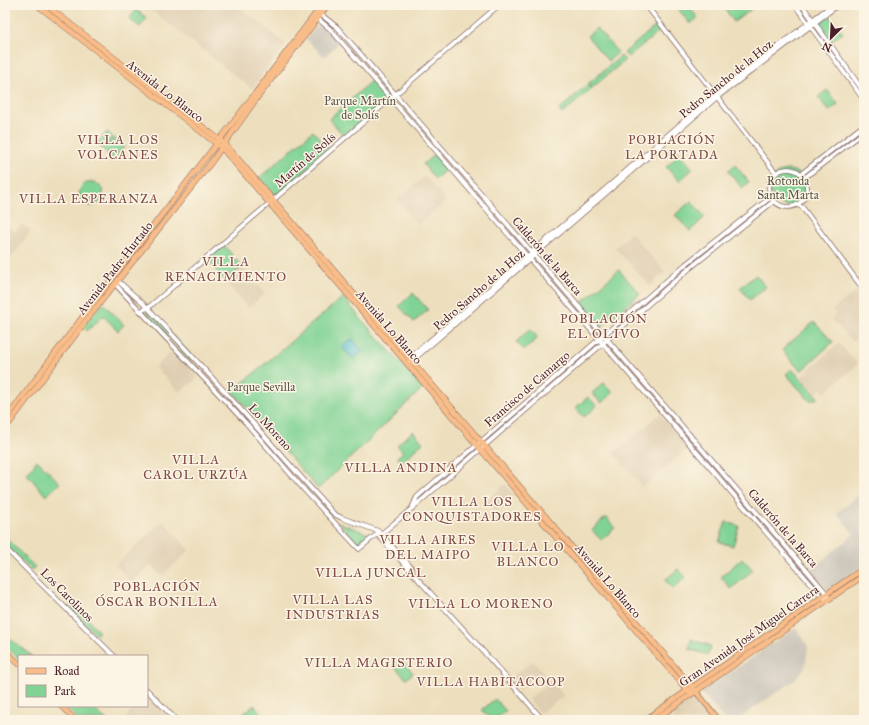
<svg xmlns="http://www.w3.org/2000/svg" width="869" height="725" font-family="'IM FELL Great Primer',serif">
	<rect width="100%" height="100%" fill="#fcf5e5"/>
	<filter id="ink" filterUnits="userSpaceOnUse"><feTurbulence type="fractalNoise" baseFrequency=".025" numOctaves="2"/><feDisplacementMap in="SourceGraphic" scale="8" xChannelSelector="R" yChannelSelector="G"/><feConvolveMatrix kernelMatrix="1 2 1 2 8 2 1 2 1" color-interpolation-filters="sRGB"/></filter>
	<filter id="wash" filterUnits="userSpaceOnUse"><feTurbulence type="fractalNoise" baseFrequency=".012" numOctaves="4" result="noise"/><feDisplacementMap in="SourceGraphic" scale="16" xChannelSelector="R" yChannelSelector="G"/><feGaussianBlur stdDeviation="0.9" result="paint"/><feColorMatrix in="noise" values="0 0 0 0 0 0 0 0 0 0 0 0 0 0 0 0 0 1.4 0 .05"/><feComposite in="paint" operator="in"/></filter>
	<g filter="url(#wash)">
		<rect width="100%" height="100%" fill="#eddfbd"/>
		<g fill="#dfceb1">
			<path d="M145,5H237L286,44L252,89Z"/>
			<path d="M425,176L446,201L418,225L397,200Z"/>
			<path d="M5,224L15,232L22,224L31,231L8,262L5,260Z"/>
			<path d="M631,233L665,272L650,286L615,248Z"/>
			<path d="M242,267L265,294L248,308L225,281Z"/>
			<path d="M858,290L864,298V333L853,342L831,319L836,314L832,310Z"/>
			<path d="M839,343L858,364L825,393L821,389L815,394L800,378Z"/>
			<path d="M173,350L198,378L179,392L155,367Z"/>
			<path d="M660,414L688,448L643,487L613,453Z"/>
			<path d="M505,484L514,495L496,512L486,501Z"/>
			<path d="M163,521L190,550L162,576L151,565L132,583L115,565Z"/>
			<path d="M533,661L544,673L519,690L510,678Z"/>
			<path d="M552,681L564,696L540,713L528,699Z"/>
			<path d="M147,695L172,720H124L134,706H147Z"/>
			<path d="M691,699L694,700L711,720H676L670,713Z"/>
		</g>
		<g fill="#c9c3b8">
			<path d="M320,23L328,30L339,43L324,57L306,39Z"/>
			<path d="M864,488V565L827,590L811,570L854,534L837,513L851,502Z"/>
			<path d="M796,628L808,646L805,667L795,680L744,715L734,720H725L701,692Z"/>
		</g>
		<g fill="#80d395" stroke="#657960">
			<path d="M677,5H688L698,18L690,24L676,6Z"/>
			<path d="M722,5H757L734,22Z"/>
			<path d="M136,10L147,18L140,27L129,19Z"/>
			<path d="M829,15L843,33L831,41L817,24Z"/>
			<path d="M658,24L662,29L628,57L624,53Z"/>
			<path d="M597,28L618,53L608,61L587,36Z"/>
			<path d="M621,56L625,60L592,88L588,84Z"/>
			<path d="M372,80L389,99L345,137L329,119Z"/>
			<path d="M587,85L591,89L562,114L559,110Z"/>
			<path d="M827,90L838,104L829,111L818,97Z"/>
			<path d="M313,131L330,150L275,197L259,178Z"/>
			<path d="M107,132L113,137L106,147L114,138L125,146L115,158H113L97,144Z"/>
			<path d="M672,145L693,169L679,181L666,167L675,159L667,150Z"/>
			<path d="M435,154L448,168L435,179L423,164Z"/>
			<path d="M735,165L749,182L742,188L728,171Z"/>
			<circle cx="788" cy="188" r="18"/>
			<circle cx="91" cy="194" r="12"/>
			<path d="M691,201L705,217L690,231L675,215Z"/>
			<path d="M224,245L242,267L225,281L207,259Z"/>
			<path d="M619,270L640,294L600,328L580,304Z"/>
			<path d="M756,275L766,287L750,300L740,288Z"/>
			<path d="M413,293L428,310L414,322L399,306Z"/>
			<path d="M343,297L361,319L423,388L318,489L253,414L232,392Z"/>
			<path d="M102,304H104L124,325L118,331L103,316L87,331L83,327Z"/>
			<path d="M149,310L194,358L190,361L146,312Z"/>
			<path d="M814,322L833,342L801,371L782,350Z"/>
			<path d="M530,329L538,338L524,350L516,342Z"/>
			<path d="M792,369L815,394L818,398L810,401L786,374Z"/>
			<path d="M604,383L613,393L601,403L592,393Z"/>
			<path d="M588,397L597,406L584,417L575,408Z"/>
			<path d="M413,431L423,443L401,462L397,457L403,452L397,445Z"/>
			<path d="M37,460L60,483L46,496L27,474Z"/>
			<path d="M606,517L615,528L601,540L592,530Z"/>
			<path d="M338,522L371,535L359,544Z"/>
			<path d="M726,522L739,526L733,546L719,542Z"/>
			<path d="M7,539L35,567L31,570L5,544V541Z"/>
			<path d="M742,558L753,570L731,589L721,577Z"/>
			<path d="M678,569L686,577L673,589L665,580Z"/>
			<path d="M75,605L99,632L96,635L71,609Z"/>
			<path d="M5,630L9,638L32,656H19V659L5,645Z"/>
			<path d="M691,639L711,646L708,655L689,649Z"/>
			<path d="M402,660L413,673L406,679L395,667Z"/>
			<path d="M495,699L506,711L493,720L482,710Z"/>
			<path d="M254,705L266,719V720H245L241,716Z"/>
			<path d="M65,706H89L107,720H78Z"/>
		</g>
		<path fill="#59c3d4" stroke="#527180" d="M352,339L363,351L353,359L342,347Z"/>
	</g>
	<g filter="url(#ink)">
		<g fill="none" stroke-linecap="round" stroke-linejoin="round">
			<g stroke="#83625e" stroke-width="5.5">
				<g id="minor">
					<path d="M646,5L776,173"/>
					<path d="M795,5L864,100"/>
					<path d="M802,5L864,92"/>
					<path d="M316,17L330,29L373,78L822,597L828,599L827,594L338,28L319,13"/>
					<circle cx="788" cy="188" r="19"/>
					<path d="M801,174L864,125"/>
					<path d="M804,178L864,132"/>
					<path d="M797,205L802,207L864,290"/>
					<path d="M118,281L148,308L227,394L334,514L342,518L378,531L411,567L413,573"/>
					<path d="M115,284L245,422L307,493L359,549L377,534L476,643L543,720"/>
					<path d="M140,311L148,308L499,5"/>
					<path d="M411,360V357L713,96L832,5"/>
					<path d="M409,362L413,360L716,98L838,5"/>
					<path d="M412,508L417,497L686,264L771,197"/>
					<path d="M381,534L416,505L690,268L774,201"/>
					<path d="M5,548L114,656"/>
					<path d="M147,690L176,720"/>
				</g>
			</g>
			<g stroke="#83625e" stroke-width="6">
				<g id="major">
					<path d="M37,5L222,148L688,691H695"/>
					<path d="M46,5L225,144L693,688L719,720"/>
					<path d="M5,420L81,319L232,124L322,5"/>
					<path d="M5,429L85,322L210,164L254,102L328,5"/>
					<path d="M5,650L19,664"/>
					<path d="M61,706L75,720"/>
					<path d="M645,720L864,568"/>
					<path d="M654,720L864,575"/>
				</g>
			</g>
			<use href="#minor" stroke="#fff" stroke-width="4"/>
			<use href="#major" stroke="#f8bd89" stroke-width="5"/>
		</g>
	</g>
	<g text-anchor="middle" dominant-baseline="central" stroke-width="3" stroke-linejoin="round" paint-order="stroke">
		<g font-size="12" fill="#4a1f2b" stroke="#fcf5e5">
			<text transform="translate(726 79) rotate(-39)">Pedro Sancho de la Hoz</text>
			<text transform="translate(165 91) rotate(38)">Avenida Lo Blanco</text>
			<text transform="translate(305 160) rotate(-41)">Martín de Solís</text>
			<text transform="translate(547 256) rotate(49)">Calderón de la Barca</text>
			<text transform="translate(115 268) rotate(-52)">Avenida Padre Hurtado</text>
			<text transform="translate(479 290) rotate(-41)">Pedro Sancho de la Hoz</text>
			<text transform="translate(389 327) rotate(49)">Avenida Lo Blanco</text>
			<text transform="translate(527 389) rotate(-41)">Francisco de Camargo</text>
			<text transform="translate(270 427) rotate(48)">Lo Moreno</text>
			<text transform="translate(783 528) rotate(49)">Calderón de la Barca</text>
			<text transform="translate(608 581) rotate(49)">Avenida Lo Blanco</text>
			<text transform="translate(67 595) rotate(45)">Los Carolinos</text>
			<text transform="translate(749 636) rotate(-35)">Gran Avenida José Miguel Carrera</text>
		</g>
		<g font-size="12" fill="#5a554b" stroke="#fcf5e5">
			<text x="360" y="101">Parque Martín<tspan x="360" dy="14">de Solís</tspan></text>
			<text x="788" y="181">Rotonda<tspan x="788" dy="14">Santa Marta</tspan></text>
			<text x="261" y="387">Parque Sevilla</text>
		</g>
		<g font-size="13" letter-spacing="1" fill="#814c48" stroke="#fcf5e5">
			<text x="118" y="140">VILLA LOS<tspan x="118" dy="15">VOLCANES</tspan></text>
			<text x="672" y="140">POBLACIÓN<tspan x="672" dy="15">LA PORTADA</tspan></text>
			<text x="89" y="199">VILLA ESPERANZA</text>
			<text x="226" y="262">VILLA<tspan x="226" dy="15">RENACIMIENTO</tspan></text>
			<text x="604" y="319">POBLACIÓN<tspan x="604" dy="15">EL OLIVO</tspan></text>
			<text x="196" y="460">VILLA<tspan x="196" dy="15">CAROL URZÚA</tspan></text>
			<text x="401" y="468">VILLA ANDINA</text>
			<text x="472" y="502">VILLA LOS<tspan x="472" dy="15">CONQUISTADORES</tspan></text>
			<text x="428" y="540">VILLA AIRES<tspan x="428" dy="15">DEL MAIPO</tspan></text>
			<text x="528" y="547">VILLA LO<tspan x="528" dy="15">BLANCO</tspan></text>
			<text x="371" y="573">VILLA JUNCAL</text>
			<text x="157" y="587">POBLACIÓN<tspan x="157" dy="15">ÓSCAR BONILLA</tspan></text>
			<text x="333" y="600">VILLA LAS<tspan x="333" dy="15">INDUSTRIAS</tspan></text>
			<text x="481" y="604">VILLA LO MORENO</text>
			<text x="379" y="663">VILLA MAGISTERIO</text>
			<text x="491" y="682">VILLA HABITACOOP</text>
		</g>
	</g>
	<rect width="869" height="725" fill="none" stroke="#fcf5e5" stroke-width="20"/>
	<rect x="18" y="655" width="130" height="52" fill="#fcf5e5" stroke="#b59f9b"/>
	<rect x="26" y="668" width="20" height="6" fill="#f8bd89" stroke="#b59f9b"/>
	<text x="54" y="675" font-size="12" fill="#4a1f2b">Road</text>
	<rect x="26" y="685" width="20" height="12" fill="#80d395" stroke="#b59f9b"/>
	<text x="54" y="695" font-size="12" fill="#4a1f2b">Park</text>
	<g transform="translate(831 38) rotate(204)" stroke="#fcf5e5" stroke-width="3" paint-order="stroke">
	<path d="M0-3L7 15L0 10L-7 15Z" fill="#4a1f2b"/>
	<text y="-6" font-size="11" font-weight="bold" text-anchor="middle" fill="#4a1f2b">N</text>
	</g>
</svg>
